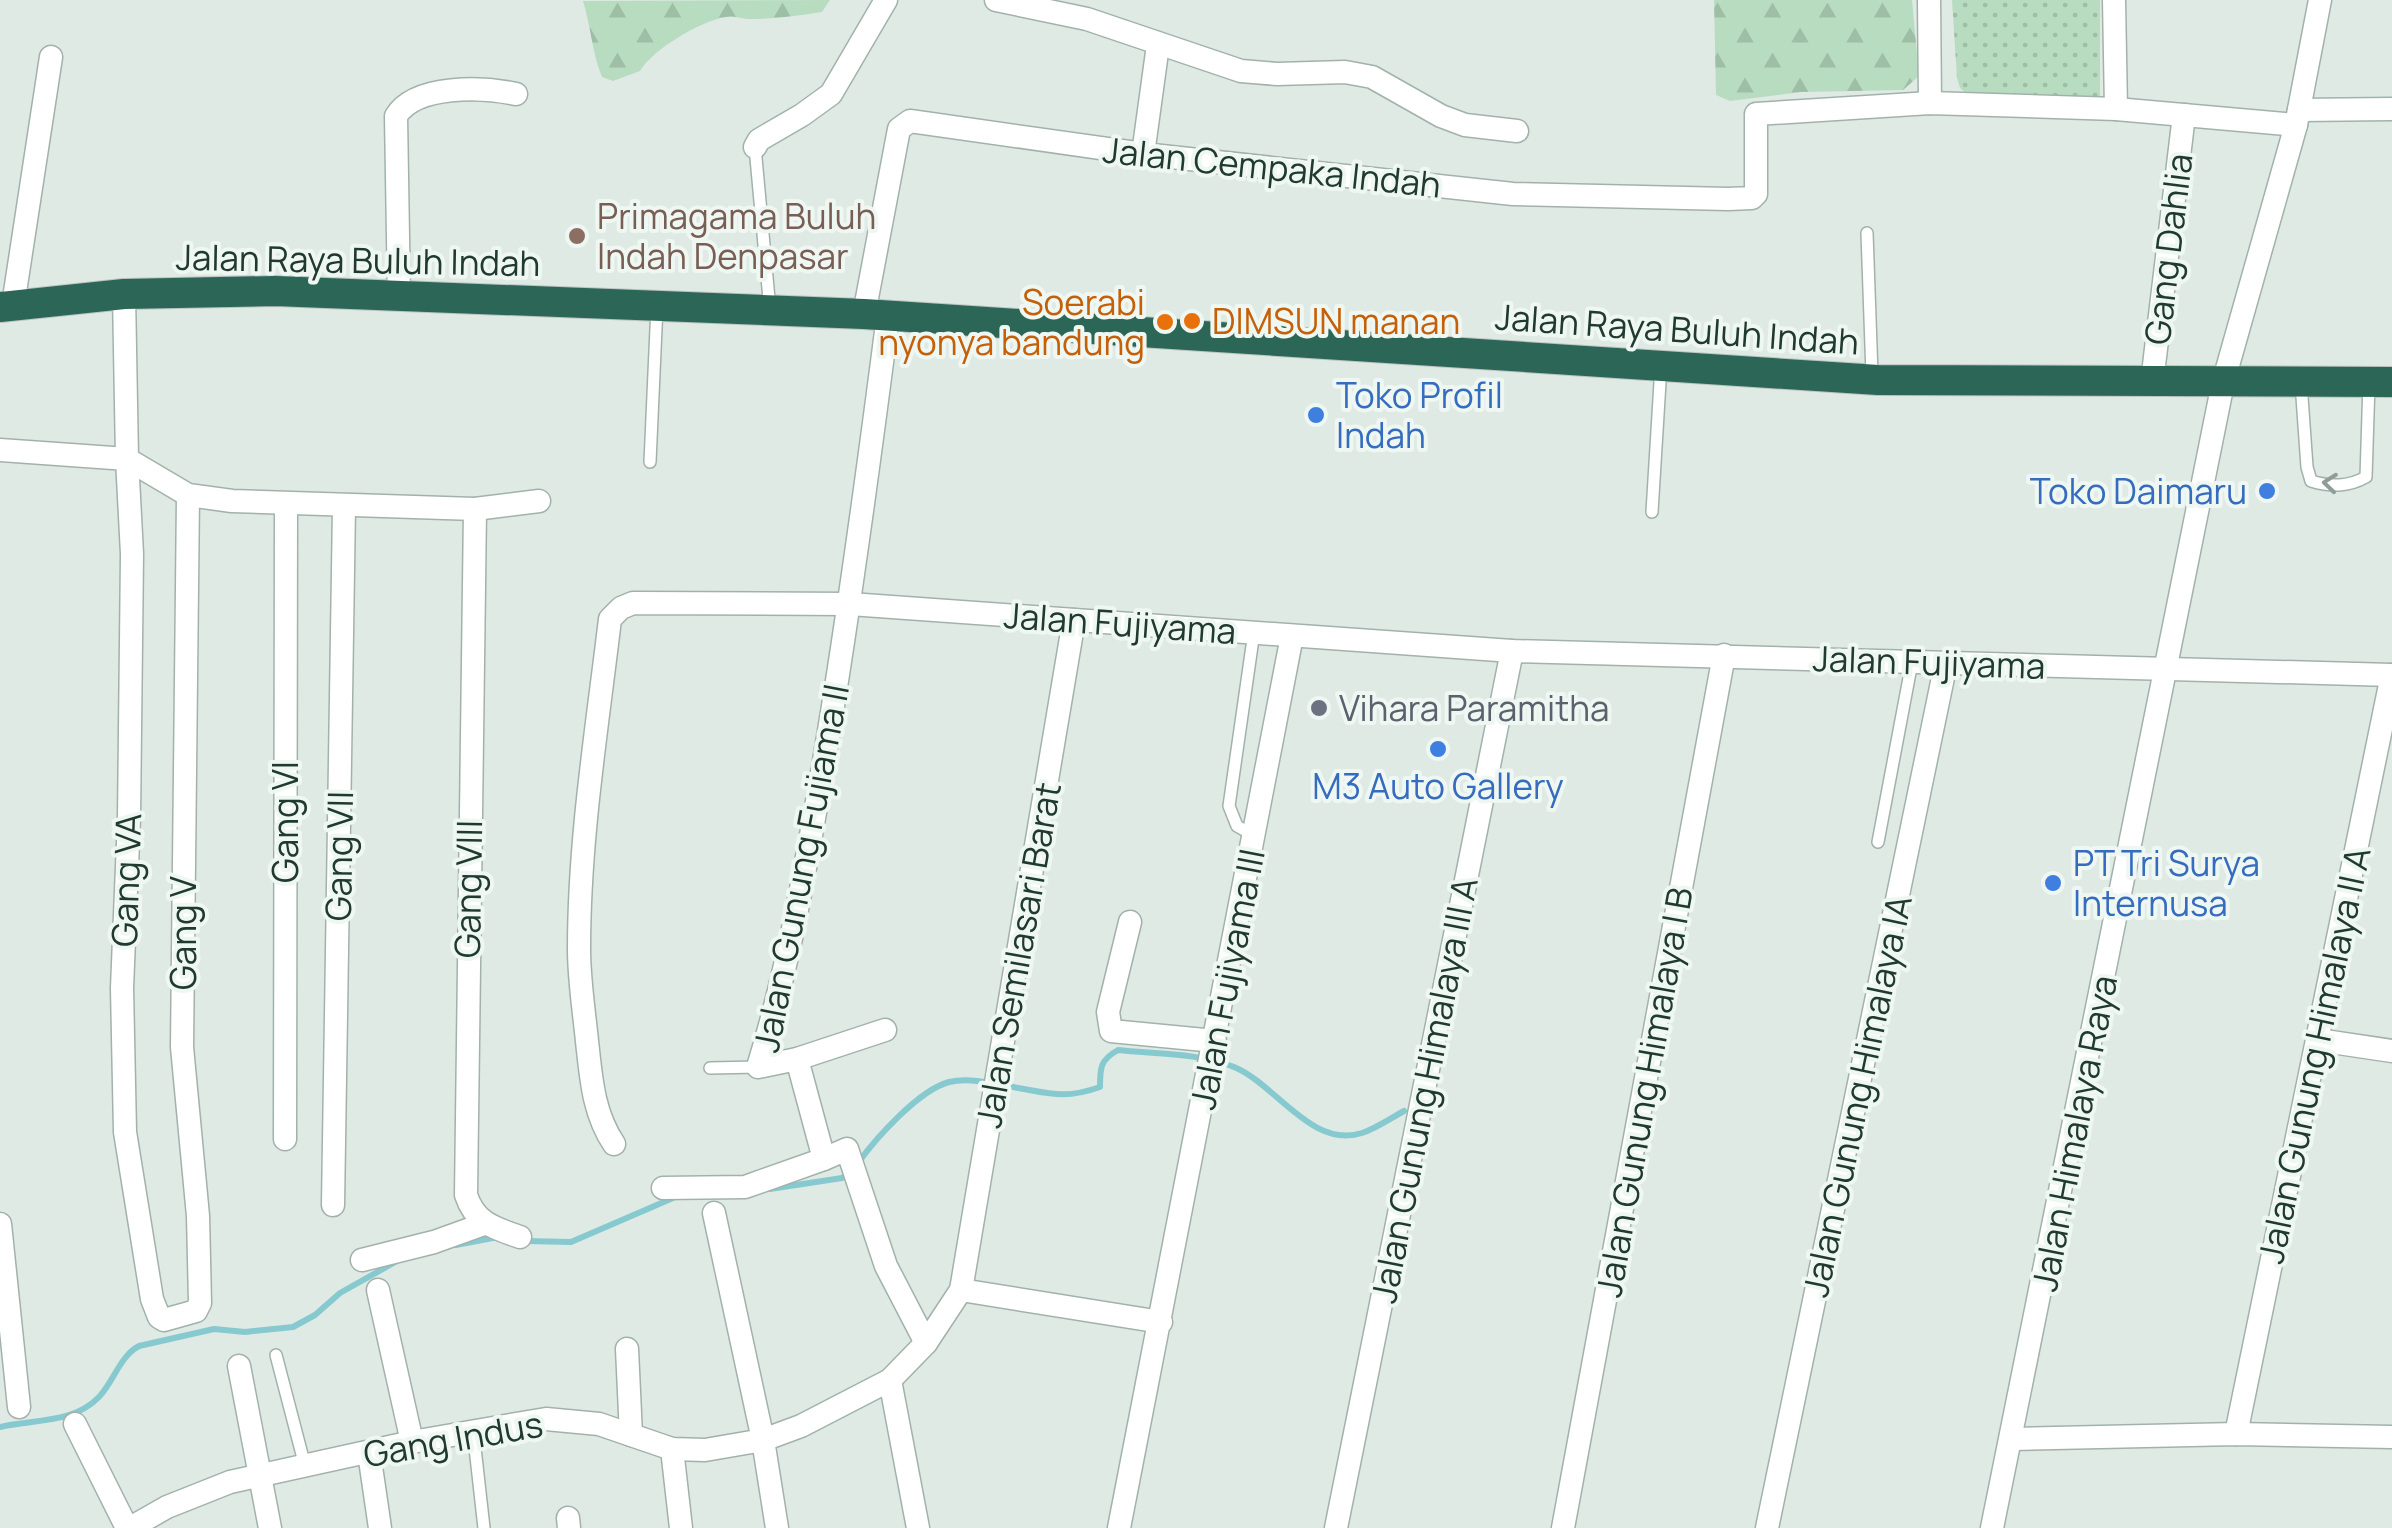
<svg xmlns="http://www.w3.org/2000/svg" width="2392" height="1528" font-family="Manrope,sans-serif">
	<defs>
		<pattern id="grass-dots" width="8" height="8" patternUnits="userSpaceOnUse" patternTransform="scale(2.5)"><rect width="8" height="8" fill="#b8dcbf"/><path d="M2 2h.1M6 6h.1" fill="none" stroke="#9ebea5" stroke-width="1.8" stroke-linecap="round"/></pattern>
		<pattern id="forest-firs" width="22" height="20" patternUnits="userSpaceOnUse" patternTransform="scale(2.5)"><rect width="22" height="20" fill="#b8dcbf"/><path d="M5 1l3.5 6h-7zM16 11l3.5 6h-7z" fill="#9ebea5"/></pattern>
	</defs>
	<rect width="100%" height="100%" fill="#dfeae5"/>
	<path fill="url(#grass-dots)" d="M1952,0H2100V98L1968,95L1960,88L1957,78Z"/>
	<g fill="url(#forest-firs)">
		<path d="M830,0L822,12C798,16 774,19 750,19C742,19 734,15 726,17C701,21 653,49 640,71L613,81L602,77C592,53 591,27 583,1Z"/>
		<path d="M1714,0H1912L1919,76L1903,90L1801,92L1730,101L1716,95Z"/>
	</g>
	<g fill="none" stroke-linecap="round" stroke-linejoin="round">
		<g stroke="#86cad0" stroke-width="6">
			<path d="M858,1163C876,1138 919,1090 949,1082C970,1077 996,1084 1018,1088C1052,1094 1066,1099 1100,1087C1100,1068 1100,1060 1118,1050C1155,1054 1200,1053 1234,1067C1276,1084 1311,1149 1362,1133C1377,1128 1391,1118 1404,1111"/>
			<path d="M770,1189L842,1178L850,1172"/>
			<path d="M525,1241L571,1242L673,1198"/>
			<path d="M456,1245L498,1237"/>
			<path d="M0,1427C33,1419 73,1424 99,1397C114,1381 120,1356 139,1346L214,1329L245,1332L293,1327L315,1315L340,1293L397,1261"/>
		</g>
		<g stroke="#a2b2ab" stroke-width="14">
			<g id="lane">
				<path d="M755,147L770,310"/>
				<path d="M1867,233L1872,375"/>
				<path d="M2301,383L2307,467L2311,481C2331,487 2348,487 2366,477L2369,383"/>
				<path d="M650,462L657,306"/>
				<path d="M1652,512L1661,366"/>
				<path d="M1253,835L1237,826L1229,806L1254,632"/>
				<path d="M1878,842L1912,662"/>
				<path d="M710,1068L758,1067"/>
				<path d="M276,1355L305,1466"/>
				<path d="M473,1430L484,1528"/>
			</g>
		</g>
		<g stroke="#a2b2ab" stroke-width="25">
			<g id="street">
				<path d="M996,0L1087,19L1241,71L1277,74L1345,72L1372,77L1441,116L1465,125L1517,131"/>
				<path d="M1929,0L1930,103"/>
				<path d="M2114,0L2116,109"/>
				<path d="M2299,110L2392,109"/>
				<path d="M755,147L759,140L802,115L831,94L886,0"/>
				<path d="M1143,154L1158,45"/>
				<path d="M124,294L127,459L188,495L232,501L475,509L539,501"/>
				<path d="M399,297L396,116C416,84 483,87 516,94"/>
				<path d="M13,305L51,57"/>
				<path d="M864,314L899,129L910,121L1143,154L1513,194L1728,199L1752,198L1756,194V114L1930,103L2116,109L2296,125"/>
				<path d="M2152,382L2184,115"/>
				<path d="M0,450L127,459L132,554L129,818L122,988L125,1132L152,1299L159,1317L164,1320L196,1311L200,1303L198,1216L182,1047L188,495"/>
				<path d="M475,509L466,1195C475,1223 494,1228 520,1237"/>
				<path d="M1130,922L1108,1012L1111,1031L1215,1041"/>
				<path d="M885,1030L797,1059L758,1067C789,966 806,865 824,761C849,613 869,464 888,316"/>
				<path d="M2318,1040L2392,1051"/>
				<path d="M285,1139L286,505"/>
				<path d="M614,1144C593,1113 591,1077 587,1041C584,1011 579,980 579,949C579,838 597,729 610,619L621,608L633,603L850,604L1512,651L2392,675"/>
				<path d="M824,1159L847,1149L886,1266L926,1343"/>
				<path d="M663,1188L745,1187L824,1159L797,1059"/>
				<path d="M333,1205L344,507"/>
				<path d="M714,1213L763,1440L777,1528"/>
				<path d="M0,1224L19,1407"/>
				<path d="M362,1260L434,1242L484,1224"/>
				<path d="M378,1290L412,1442"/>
				<path d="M961,1290L1161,1322"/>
				<path d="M627,1349L631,1435"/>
				<path d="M239,1366L270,1528"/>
				<path d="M890,1380L918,1528"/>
				<path d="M75,1424L127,1528"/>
				<path d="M2236,1434L2392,675"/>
				<path d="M2013,1439L2236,1434L2392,1437"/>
				<path d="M672,1449L681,1528"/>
				<path d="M369,1453L380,1528"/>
				<path d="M568,1518L569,1528"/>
				<path d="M130,1528L167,1507L230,1482L412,1442L546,1419L599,1424L672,1449L705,1450L763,1440L801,1426L890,1380L926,1343L961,1290L1074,620"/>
				<path d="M1119,1528L1292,636"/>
				<path d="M1336,1528L1512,651"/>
				<path d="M1563,1528L1724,655"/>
				<path d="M1767,1528L1946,663"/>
				<path d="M1992,1528L2223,383L2296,125L2320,0"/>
			</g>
		</g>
		<g stroke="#bcc4c1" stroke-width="32">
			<path id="highway" d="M0,307L124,294L275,291L864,314L1878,380L2392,382"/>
		</g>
		<use href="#lane" stroke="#fff" stroke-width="11"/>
		<use href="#street" stroke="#fff" stroke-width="22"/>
		<use href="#highway" stroke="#2c6656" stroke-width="30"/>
	</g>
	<defs><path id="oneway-chevron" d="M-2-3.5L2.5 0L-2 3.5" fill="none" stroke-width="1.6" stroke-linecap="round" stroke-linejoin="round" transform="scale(2.5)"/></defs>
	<use stroke="#909c98" href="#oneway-chevron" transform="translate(2330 483) rotate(-174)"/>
	<circle fill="#8d6e63" stroke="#eff7f3" stroke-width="4" cx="577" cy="236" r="10"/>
	<g fill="#e8710a" stroke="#eff7f3" stroke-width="4">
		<circle cx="1192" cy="321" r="10"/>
		<circle cx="1165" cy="322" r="10"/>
	</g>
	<g fill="#3f7fe0" stroke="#eff7f3" stroke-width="4">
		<circle cx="1316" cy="415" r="10"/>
		<circle cx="2267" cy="491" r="10"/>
		<circle cx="1438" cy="749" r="10"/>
		<circle cx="2053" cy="883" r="10"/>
	</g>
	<circle fill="#6b7280" stroke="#eff7f3" stroke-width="4" cx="1319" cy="708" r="10"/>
	<g text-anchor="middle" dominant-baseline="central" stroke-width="8" stroke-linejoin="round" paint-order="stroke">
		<g font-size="35" fill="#203a31" stroke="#eff7f3">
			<text transform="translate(1272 167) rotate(6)">Jalan Cempaka Indah</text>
			<text transform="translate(2168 249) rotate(-83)">Gang Dahlia</text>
			<text transform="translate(358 260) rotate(1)">Jalan Raya Buluh Indah</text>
			<text transform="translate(1677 329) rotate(4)">Jalan Raya Buluh Indah</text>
			<text transform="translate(1120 623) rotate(4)">Jalan Fujiyama</text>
			<text transform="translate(1929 662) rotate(2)">Jalan Fujiyama</text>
			<text transform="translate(285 822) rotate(-90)">Gang VI</text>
			<text transform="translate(339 856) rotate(-89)">Gang VII</text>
			<text transform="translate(801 868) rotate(-79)">Jalan Gunung Fujiama II</text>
			<text transform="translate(126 880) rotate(-88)">Gang VA</text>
			<text transform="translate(468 889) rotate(-89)">Gang VIII</text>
			<text transform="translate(183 933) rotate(-90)">Gang V</text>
			<text transform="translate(1018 955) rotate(-80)">Jalan Semilasari Barat</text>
			<text transform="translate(1227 979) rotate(-79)">Jalan Fujiyama III</text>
			<text transform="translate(2314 1055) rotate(-78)">Jalan Gunung Himalaya II A</text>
			<text transform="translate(1424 1090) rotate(-79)">Jalan Gunung Himalaya III A</text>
			<text transform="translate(1644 1092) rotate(-80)">Jalan Gunung Himalaya I B</text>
			<text transform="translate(1857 1096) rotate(-78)">Jalan Gunung Himalaya IA</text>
			<text transform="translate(2074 1133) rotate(-79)">Jalan Himalaya Raya</text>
			<text transform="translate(453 1439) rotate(-10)">Gang Indus</text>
		</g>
		<g font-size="35" fill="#785e54" stroke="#eff7f3" text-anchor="start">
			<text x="597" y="216">Primagama Buluh<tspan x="597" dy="40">Indah Denpasar</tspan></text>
		</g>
		<g font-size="35" fill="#c56008" stroke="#eff7f3" text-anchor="end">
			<text x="1145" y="302">Soerabi<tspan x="1145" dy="40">nyonya bandung</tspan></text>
			<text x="1212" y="321" text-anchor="start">DIMSUN manan</text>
		</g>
		<g font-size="35" fill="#366cbe" stroke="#eff7f3" text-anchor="start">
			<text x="1336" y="395">Toko Profil<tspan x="1336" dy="40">Indah</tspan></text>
			<text x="2247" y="491" text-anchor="end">Toko Daimaru</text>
			<text x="1438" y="786" text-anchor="middle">M3 Auto Gallery</text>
			<text x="2073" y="863">PT Tri Surya<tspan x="2073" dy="40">Internusa</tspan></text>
		</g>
		<g font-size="35" fill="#5b616d" stroke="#eff7f3" text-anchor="start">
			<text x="1339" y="708">Vihara Paramitha</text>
		</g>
	</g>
</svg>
